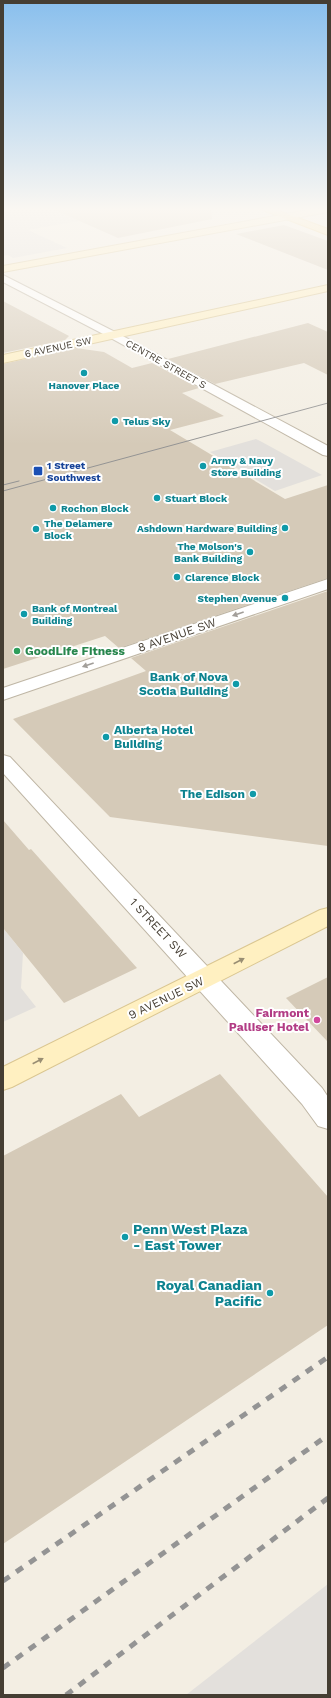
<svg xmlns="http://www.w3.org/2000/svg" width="331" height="1698" font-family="'Work Sans',sans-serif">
	<rect width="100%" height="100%" fill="#f3eee3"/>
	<g fill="#e3e0dc">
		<path d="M25,207H48L79,221L28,230L67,248L13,258L8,255L3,256V211Z"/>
		<path d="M256,439L262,442L322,475L275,491L210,452Z"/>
		<path d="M3,928L23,953L21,988L36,1007L3,1022Z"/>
		<path d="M328,1584V1695H186Z"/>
	</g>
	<g fill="#d5cab8">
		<path d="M48,207H211L212,219L118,238Z"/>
		<path d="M284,225L328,241V270L236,234Z"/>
		<path d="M3,301L69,336L65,340L3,353Z"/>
		<path d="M308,323L328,332V375L304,363L215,384L168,359Z"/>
		<path d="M76,348L104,352L132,368L152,363L199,388L182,393L224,416L170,430L285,499L328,485V578L119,648L105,636L3,669V364Z"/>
		<path d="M328,591V846L110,817L13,719L146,671L131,658Z"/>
		<path d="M3,820L29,850L31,849L137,968L64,1003L3,928Z"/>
		<path d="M328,977V1042L286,998Z"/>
		<path d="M220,1074L328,1197V1325L3,1544V1156L121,1094L139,1117Z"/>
	</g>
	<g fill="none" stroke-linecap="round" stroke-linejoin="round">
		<g stroke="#bfb6a5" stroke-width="2">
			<path id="pedestrian" d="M328,579V589L3,700V688Z"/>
		</g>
		<g stroke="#bfb6a5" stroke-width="2">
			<g id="tertiary">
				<path d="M3,275L117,333L328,446V456L323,455L109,337L3,282Z"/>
				<path d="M3,755L10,757L322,1088L328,1097V1129L318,1126L302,1104L3,773Z"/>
			</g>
		</g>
		<g stroke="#dac691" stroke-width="2">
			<g id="secondary">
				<path d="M324,207H328V212L3,272V266Z"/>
				<path d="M328,285V291L3,363V355Z"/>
				<path d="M328,908V926L12,1087L3,1090V1067L320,910Z"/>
			</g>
		</g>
		<g stroke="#ecc058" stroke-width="2">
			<path id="primary" d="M255,207H268L328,229V235Z"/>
		</g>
		<use href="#pedestrian" fill="#fff" fill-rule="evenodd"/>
		<use href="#tertiary" fill="#fff" fill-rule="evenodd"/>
		<use href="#secondary" fill="#fff0c1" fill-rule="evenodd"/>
		<use href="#primary" fill="#ffe090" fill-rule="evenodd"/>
		<g stroke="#949494" stroke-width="1">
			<path d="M3,485L19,481"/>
			<path d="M3,491L328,403"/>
		</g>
		<g stroke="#949494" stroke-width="5" stroke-dasharray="8 8" stroke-linecap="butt">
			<path d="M3,1581L328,1357"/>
			<path d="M3,1668L328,1435"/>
			<path d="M66,1695L328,1498"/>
		</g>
	</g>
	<defs><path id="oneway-solid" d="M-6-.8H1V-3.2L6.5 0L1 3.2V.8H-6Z"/></defs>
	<g fill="#a29e99">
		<use href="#oneway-solid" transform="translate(238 614) rotate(161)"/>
		<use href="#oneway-solid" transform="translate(88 665) rotate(161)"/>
	</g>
	<g fill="#998e73">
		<use href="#oneway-solid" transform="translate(239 961) rotate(-27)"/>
		<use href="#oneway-solid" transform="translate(38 1061) rotate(-27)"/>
	</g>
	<linearGradient id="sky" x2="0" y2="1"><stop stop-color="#89bfed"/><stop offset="0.47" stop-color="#faf7f2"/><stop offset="1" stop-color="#faf7f2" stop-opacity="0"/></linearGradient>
	<rect width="331" height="445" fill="url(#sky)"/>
	<g fill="#0f9aa8" stroke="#fff" stroke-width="1.5">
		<circle cx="84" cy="373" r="4"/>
		<circle cx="115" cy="421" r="4"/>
		<circle cx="203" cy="466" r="4"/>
		<circle cx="157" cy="498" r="4"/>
		<circle cx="53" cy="508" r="4"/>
		<circle cx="285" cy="528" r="4"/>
		<circle cx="36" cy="529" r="4"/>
		<circle cx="250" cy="552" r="4"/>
		<circle cx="177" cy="577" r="4"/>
		<circle cx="285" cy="598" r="4"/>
		<circle cx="24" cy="614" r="4"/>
		<circle cx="236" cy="684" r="4"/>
		<circle cx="106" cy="737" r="4"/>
		<circle cx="253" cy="794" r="4"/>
		<circle cx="125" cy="1237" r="4"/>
		<circle cx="270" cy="1293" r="4"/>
	</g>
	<rect fill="#1a4fb4" stroke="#fff" stroke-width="1.5" x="33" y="466" width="10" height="10" rx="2"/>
	<circle fill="#2e9e5b" stroke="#fff" stroke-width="1.5" cx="17" cy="651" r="4"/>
	<circle fill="#d1479c" stroke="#fff" stroke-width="1.5" cx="317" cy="1020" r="4"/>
	<g text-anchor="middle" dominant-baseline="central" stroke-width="4" stroke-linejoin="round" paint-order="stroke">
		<g font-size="10" fill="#453e33" stroke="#fff">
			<text transform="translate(58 347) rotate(-12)">6 AVENUE SW</text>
			<text transform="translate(166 364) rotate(29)">CENTRE STREET S</text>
		</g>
		<g font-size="10" font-weight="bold" fill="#0d838f" stroke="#fff" text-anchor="start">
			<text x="84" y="385" text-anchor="middle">Hanover Place</text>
			<text x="123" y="421">Telus Sky</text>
			<text x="211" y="460">Army &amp; Navy<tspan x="211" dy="12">Store Building</tspan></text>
			<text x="165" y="498">Stuart Block</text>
			<text x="61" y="508">Rochon Block</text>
			<text x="44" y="523">The Delamere<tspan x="44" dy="12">Block</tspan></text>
			<text x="277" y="528" text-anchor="end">Ashdown Hardware Building</text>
			<text x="242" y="546" text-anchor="end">The Molson's<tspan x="242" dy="12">Bank Building</tspan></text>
			<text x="185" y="577">Clarence Block</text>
			<text x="277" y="598" text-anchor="end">Stephen Avenue</text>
			<text x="32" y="608">Bank of Montreal<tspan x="32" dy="12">Building</tspan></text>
		</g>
		<g font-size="10" font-weight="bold" fill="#164399" stroke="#fff" text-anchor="start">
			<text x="47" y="465">1 Street<tspan x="47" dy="12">Southwest</tspan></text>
		</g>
		<g font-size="12" fill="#453e33" stroke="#fff">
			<text transform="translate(177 635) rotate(-19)">8 AVENUE SW</text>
			<text transform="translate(158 928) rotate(47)">1 STREET SW</text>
			<text transform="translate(166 998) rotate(-26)">9 AVENUE SW</text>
		</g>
		<g font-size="12" font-weight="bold" fill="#27864d" stroke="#fff" text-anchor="start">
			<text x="25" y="651">GoodLife Fitness</text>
		</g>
		<g font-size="12" font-weight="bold" fill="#0d838f" stroke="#fff" text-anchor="end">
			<text x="228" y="677">Bank of Nova<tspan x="228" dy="14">Scotia Building</tspan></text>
			<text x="114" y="730" text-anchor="start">Alberta Hotel<tspan x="114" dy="14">Building</tspan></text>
			<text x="245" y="794">The Edison</text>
		</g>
		<g font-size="12" font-weight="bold" fill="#b23c85" stroke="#fff" text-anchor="end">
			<text x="309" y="1013">Fairmont<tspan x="309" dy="14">Palliser Hotel</tspan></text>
		</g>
		<g font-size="14" font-weight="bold" fill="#0d838f" stroke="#fff" text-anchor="start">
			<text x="133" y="1229">Penn West Plaza<tspan x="133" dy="16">- East Tower</tspan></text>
			<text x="262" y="1285" text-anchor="end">Royal Canadian<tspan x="262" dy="16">Pacific</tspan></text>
		</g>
	</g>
	<rect width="331" height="1698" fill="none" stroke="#453e33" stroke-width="8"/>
</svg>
